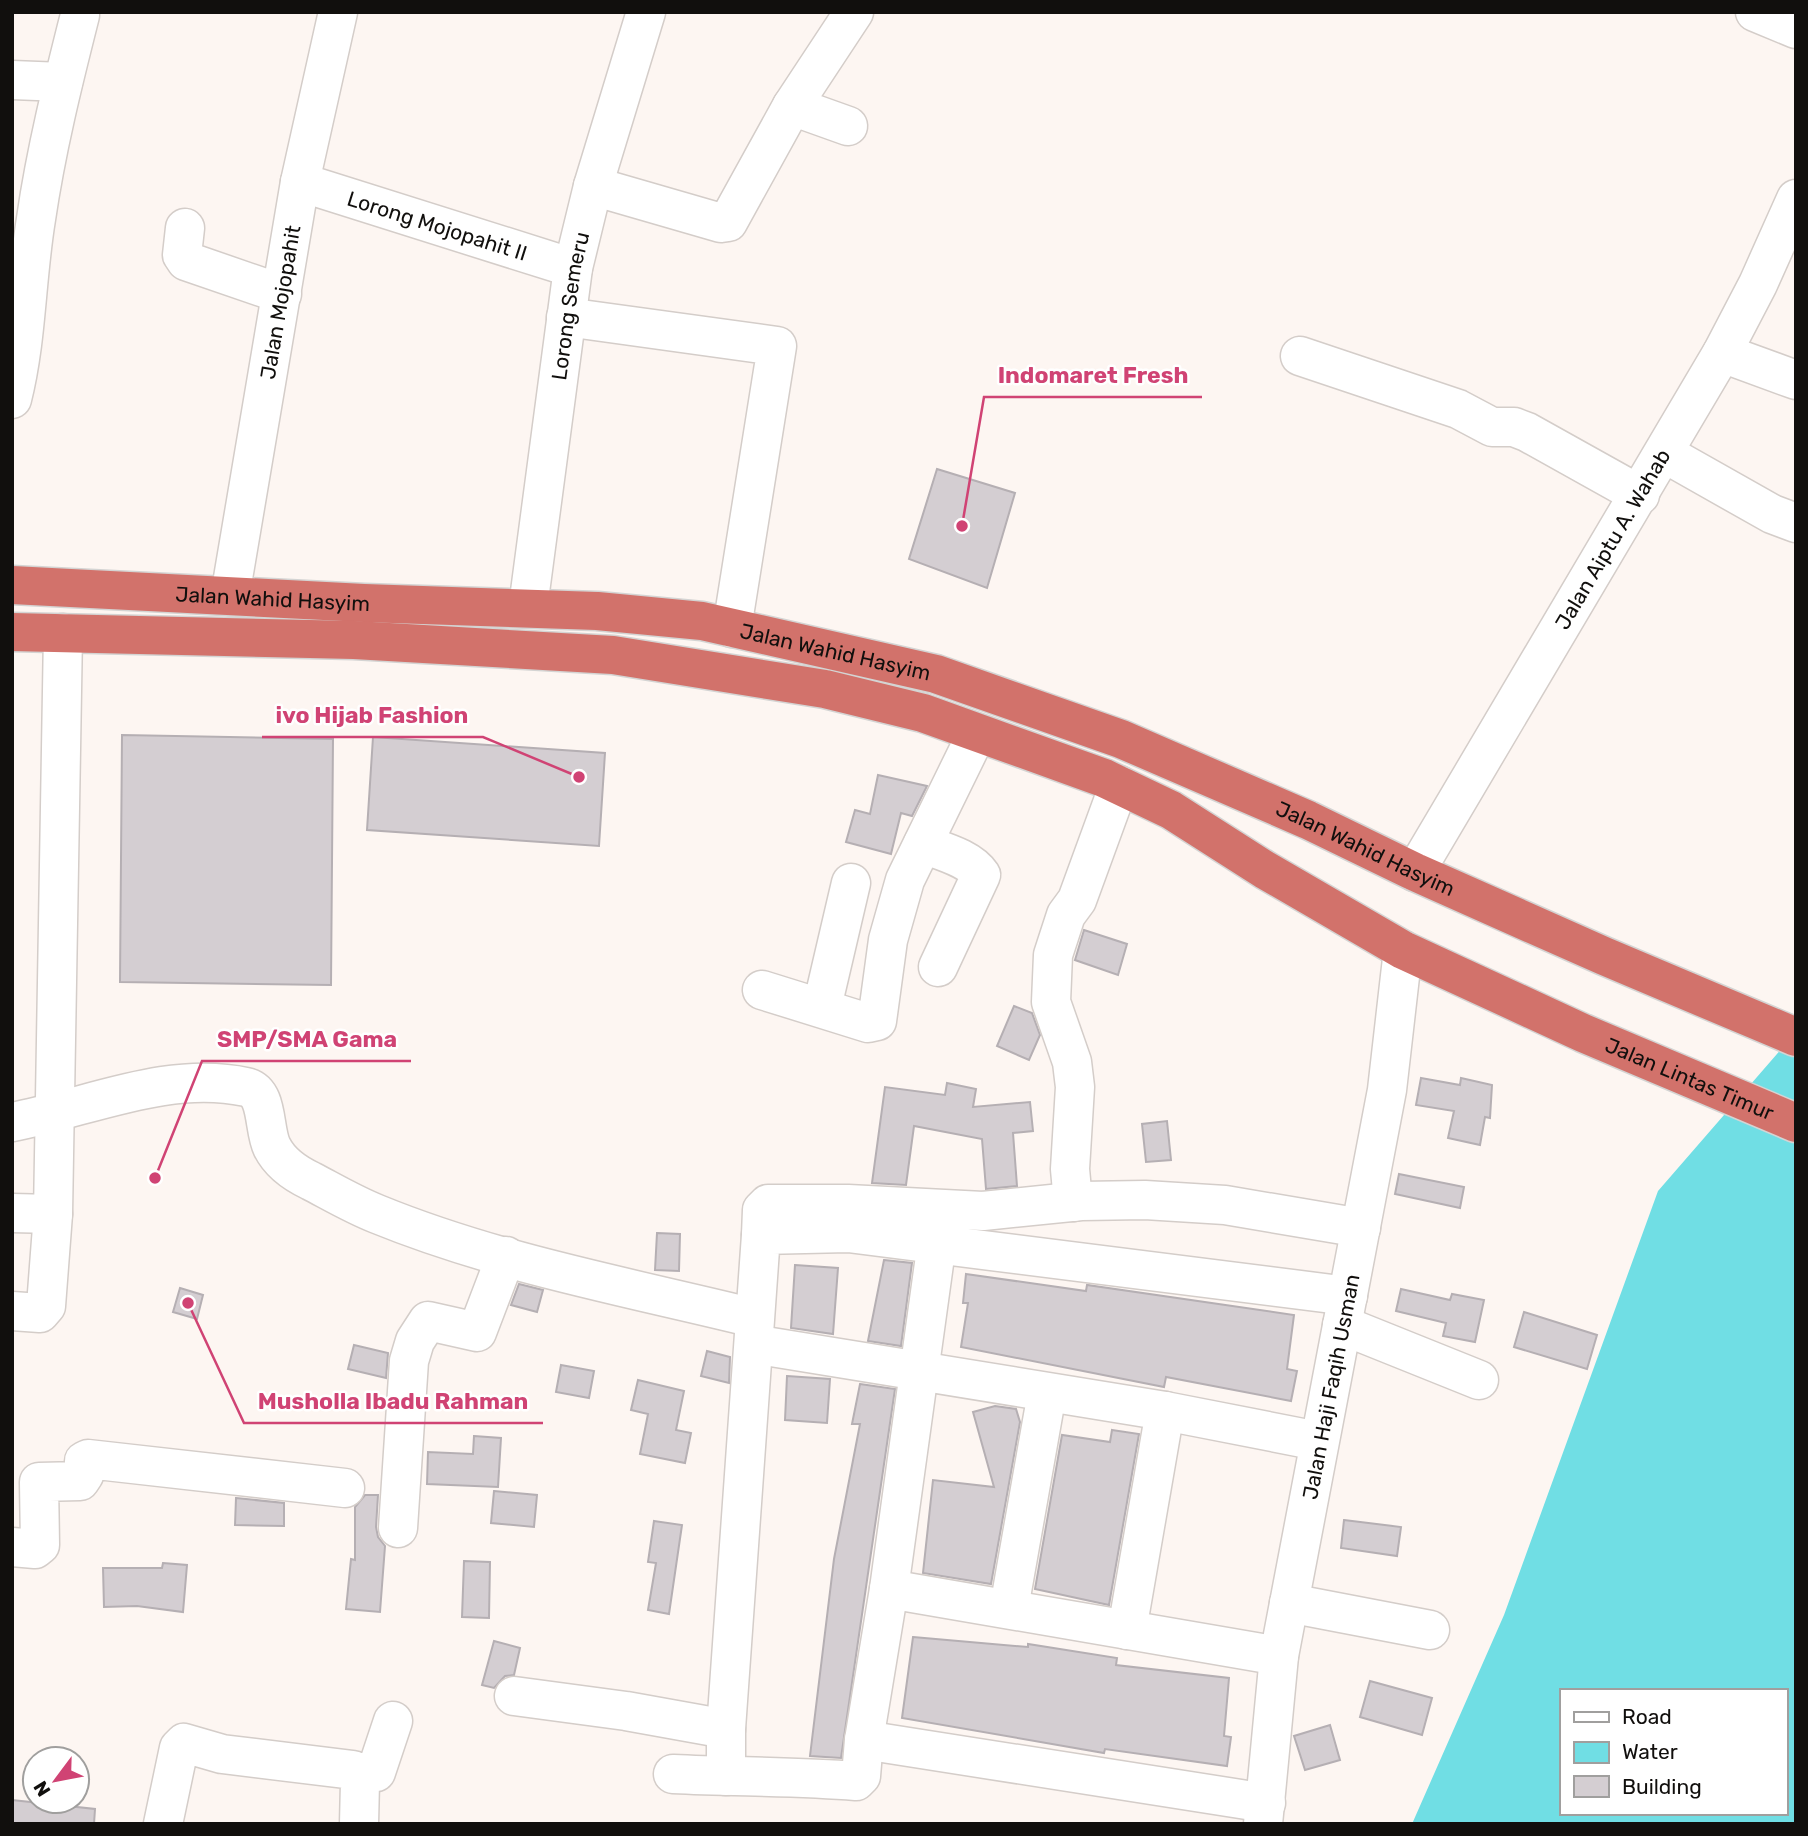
<svg xmlns="http://www.w3.org/2000/svg" width="1808" height="1836" font-family="Rubik,sans-serif">
	<rect width="100%" height="100%" fill="#fdf6f2"/>
	<path fill="#70dee4" fill-rule="evenodd" d="M1796,1032V1824H1412L1504,1615L1658,1191ZM1561,1691H1785V1813H1561Z"/>
	<g fill="#d4ced2" stroke="#b5afb3" stroke-width="2">
		<path d="M937,469L1015,493L987,588L909,559Z"/>
		<path d="M122,735L333,739L331,985L120,982Z"/>
		<path d="M373,737L605,753L599,846L367,830Z"/>
		<path d="M878,775L927,786L912,816L901,813L891,854L846,842L855,810L870,814Z"/>
		<path d="M1084,930L1127,944L1118,975L1075,960Z"/>
		<path d="M1014,1006L1032,1013L1040,1035L1029,1060L997,1046Z"/>
		<path d="M1421,1078L1460,1085L1461,1078L1492,1085L1490,1118L1485,1117L1480,1145L1448,1138L1454,1111L1416,1105Z"/>
		<path d="M947,1083L976,1089L973,1107L1030,1102L1033,1131L1013,1133L1017,1186L986,1189L982,1139L914,1126L906,1185L872,1183L885,1087L945,1095Z"/>
		<path d="M1167,1121L1171,1160L1146,1162L1142,1124Z"/>
		<path d="M1399,1174L1464,1187L1460,1208L1395,1194Z"/>
		<path d="M657,1233L680,1234L679,1271L655,1270Z"/>
		<path d="M884,1260L912,1263L901,1346L868,1341Z"/>
		<path d="M795,1265L838,1268L833,1334L791,1328Z"/>
		<path d="M966,1274L1086,1291L1087,1285L1294,1315L1287,1369L1297,1371L1291,1401L1166,1377L1164,1387L961,1347L968,1303H963Z"/>
		<path d="M519,1284L543,1290L537,1312L511,1305Z"/>
		<path d="M180,1288L203,1295L197,1319L173,1312Z"/>
		<path d="M1401,1289L1450,1300L1452,1294L1484,1300L1475,1342L1443,1336L1446,1323L1396,1311Z"/>
		<path d="M1524,1312L1597,1335L1587,1369L1514,1347Z"/>
		<path d="M354,1345L388,1353L386,1378L348,1369Z"/>
		<path d="M707,1351L730,1357L729,1383L701,1376Z"/>
		<path d="M561,1365L594,1371L589,1398L556,1392Z"/>
		<path d="M787,1376L830,1379L827,1423L785,1420Z"/>
		<path d="M638,1380L684,1391L676,1430L691,1433L685,1463L640,1454L648,1414L631,1410Z"/>
		<path d="M860,1384L895,1389L841,1758L810,1756L834,1559L860,1424H852Z"/>
		<path d="M995,1406L1016,1409L1020,1422L991,1584L923,1573L933,1480L994,1487L973,1412Z"/>
		<path d="M1112,1430L1139,1434L1109,1605L1035,1589L1062,1435L1110,1442Z"/>
		<path d="M474,1436L501,1438L498,1487L427,1484L428,1452L473,1454Z"/>
		<path d="M494,1491L537,1495L534,1527L491,1523Z"/>
		<path d="M365,1495H378L376,1527L378,1537L385,1546L380,1612L346,1609L351,1559L355,1560V1507Z"/>
		<path d="M236,1498L284,1503V1526L235,1525Z"/>
		<path d="M1344,1520L1401,1527L1397,1556L1341,1548Z"/>
		<path d="M654,1521L682,1525L669,1614L648,1610L656,1563L648,1562Z"/>
		<path d="M464,1561L490,1562L489,1618L462,1617Z"/>
		<path d="M163,1563L187,1565L183,1612L137,1606L104,1607L103,1568H162Z"/>
		<path d="M913,1637L1028,1647V1644L1117,1658L1116,1665L1229,1678L1224,1736L1231,1737L1227,1766L1105,1749L1104,1753L902,1718Z"/>
		<path d="M494,1641L520,1648L514,1675L505,1676L494,1688L482,1685Z"/>
		<path d="M1370,1681L1432,1698L1422,1735L1360,1717Z"/>
		<path d="M1330,1725L1340,1760L1305,1770L1294,1736Z"/>
		<path d="M12,1800L95,1809L94,1824H12Z"/>
	</g>
	<g fill="none" stroke-linecap="round" stroke-linejoin="round">
		<g stroke="#d4cdc9" stroke-width="41">
			<g id="minor">
				<path d="M1755,12L1796,29"/>
				<path d="M12,80L63,82"/>
				<path d="M792,106L848,126"/>
				<path id="s1" d="M300,182L573,268"/>
				<path d="M593,186L721,223L728,222L792,106L854,12"/>
				<path d="M185,228L182,255L186,261L282,294"/>
				<path d="M566,317L777,346L732,628"/>
				<path d="M1722,353L1796,380"/>
				<path d="M1300,356L1458,409L1492,427H1514L1527,432L1640,495"/>
				<path d="M12,399C27,340 26,279 36,219C46,150 63,82 80,15"/>
				<path d="M1664,453L1772,514L1796,523"/>
				<path id="s2" d="M230,596L300,182L338,12"/>
				<path id="s3" d="M528,607L573,268L593,186L646,12"/>
				<path d="M923,844C941,851 970,858 981,875L938,967"/>
				<path id="s4" d="M1415,872L1722,353L1758,284L1796,199"/>
				<path d="M762,990L868,1023L877,1021L888,940L905,880L977,733"/>
				<path d="M822,1007L851,883"/>
				<path d="M12,1122C87,1108 167,1070 246,1087C269,1092 263,1129 272,1147C280,1163 294,1173 311,1181C332,1192 354,1205 377,1214C497,1263 628,1287 754,1318"/>
				<path d="M1073,1202L1070,1169L1075,1087L1072,1062L1051,1002L1053,955L1066,915L1077,900L1119,785"/>
				<path d="M12,1213L53,1214"/>
				<path d="M761,1235L762,1210L768,1204H848L983,1211L1081,1201L1145,1200L1225,1205L1361,1228"/>
				<path d="M937,1242L889,1589L864,1740L1266,1803"/>
				<path d="M12,1311L40,1313L46,1306L53,1214L63,633"/>
				<path d="M1342,1325L1479,1380"/>
				<path d="M765,1346L1165,1411L1318,1441"/>
				<path d="M398,1528L409,1361L415,1341L428,1321L477,1332L506,1256"/>
				<path d="M12,1547L35,1549L40,1545L39,1482L80,1481L84,1475V1461L88,1459L345,1488"/>
				<path d="M889,1589L1279,1656"/>
				<path d="M1289,1603L1430,1630"/>
				<path d="M1009,1608L1047,1393"/>
				<path d="M1127,1630L1165,1411"/>
				<path d="M514,1696L626,1711L726,1729"/>
				<path d="M356,1772H376L393,1721"/>
				<path d="M673,1774C734,1777 795,1776 856,1781L861,1776L864,1740"/>
				<path d="M726,1776V1729L761,1235L848,1233L1348,1296"/>
				<path d="M163,1824L179,1748L184,1743L222,1754L353,1770L360,1782L359,1824"/>
				<path id="s5" d="M1263,1824L1279,1656L1387,1090L1403,950"/>
			</g>
		</g>
		<g stroke="#d4d4d3" stroke-width="41">
			<g id="highway">
				<path id="s6" d="M12,585L364,603L597,611L702,621L936,674L1121,739L1308,820L1415,872L1604,956L1796,1037"/>
				<path id="s7" d="M12,632L354,640L613,655L825,689L923,713L1104,778L1171,810L1265,870L1403,950L1583,1033L1796,1123"/>
			</g>
		</g>
		<use href="#minor" stroke="#fff" stroke-width="38"/>
		<use href="#highway" stroke="#d2726b" stroke-width="38"/>
	</g>
	<g text-anchor="middle" dominant-baseline="central" stroke-width="5" stroke-linejoin="round" paint-order="stroke">
		<g font-size="21" fill="#110f0d" stroke="#fff">
			<text stroke="none"><textPath href="#s1" startOffset="144">Lorong Mojopahit II</textPath></text>
			<text stroke="none"><textPath href="#s2" startOffset="298">Jalan Mojopahit</textPath></text>
			<text stroke="none"><textPath href="#s3" startOffset="304">Lorong Semeru</textPath></text>
			<text stroke="none"><textPath href="#s4" startOffset="387">Jalan Aiptu A. Wahab</textPath></text>
			<text stroke="none"><textPath href="#s6" startOffset="261">Jalan Wahid Hasyim</textPath></text>
			<text stroke="none"><textPath href="#s6" startOffset="828">Jalan Wahid Hasyim</textPath></text>
			<text stroke="none"><textPath href="#s6" startOffset="1395">Jalan Wahid Hasyim</textPath></text>
			<text stroke="none"><textPath href="#s7" startOffset="1769">Jalan Lintas Timur</textPath></text>
			<text stroke="none"><textPath href="#s5" startOffset="443">Jalan Haji Faqih Usman</textPath></text>
		</g>
	</g>
	<path fill="none" stroke="#d04374" stroke-width="2.5" d="M962 526L984 397H1202M579 777L483 737H262M155 1178L202 1061H411M188 1303L244 1423H543"/>
	<g fill="#d04374" stroke="#fff" stroke-width="2.5">
		<circle cx="962" cy="526" r="7"/>
		<circle cx="579" cy="777" r="7"/>
		<circle cx="155" cy="1178" r="7"/>
		<circle cx="188" cy="1303" r="7"/>
	</g>
	<g font-size="23" text-anchor="middle" font-weight="bold" fill="#d04374" stroke="#fff" stroke-width="5" stroke-linejoin="round" paint-order="stroke">
		<text x="1093" y="383">Indomaret Fresh</text>
		<text x="372" y="723">ivo Hijab Fashion</text>
		<text x="307" y="1047">SMP/SMA Gama</text>
		<text x="393" y="1409">Musholla Ibadu Rahman</text>
	</g>
	<rect width="1808" height="1836" fill="none" stroke="#110f0d" stroke-width="28"/>
	<rect x="1560" y="1689" width="228" height="126" fill="#ffffff" stroke="#a09f9e" stroke-width="2"/>
	<rect x="1574" y="1712" width="35" height="10" fill="#ffffff" stroke="#a09f9e" stroke-width="2"/>
	<text x="1622" y="1724" font-size="21" fill="#110f0d">Road</text>
	<rect x="1574" y="1742" width="35" height="21" fill="#70dee4" stroke="#a09f9e" stroke-width="2"/>
	<text x="1622" y="1759" font-size="21" fill="#110f0d">Water</text>
	<rect x="1574" y="1776" width="35" height="21" fill="#d4ced2" stroke="#a09f9e" stroke-width="2"/>
	<text x="1622" y="1794" font-size="21" fill="#110f0d">Building</text>
	<g transform="translate(56 1780) rotate(238)"><circle r="33" fill="#ffffff" stroke="#a09f9e" stroke-width="2"/>
	<path d="M0-5L12 26L0 18L-12 26Z" fill="#d04374"/>
	<text y="-10" font-size="19" font-weight="bold" text-anchor="middle" fill="#110f0d">N</text>
	</g>
</svg>
